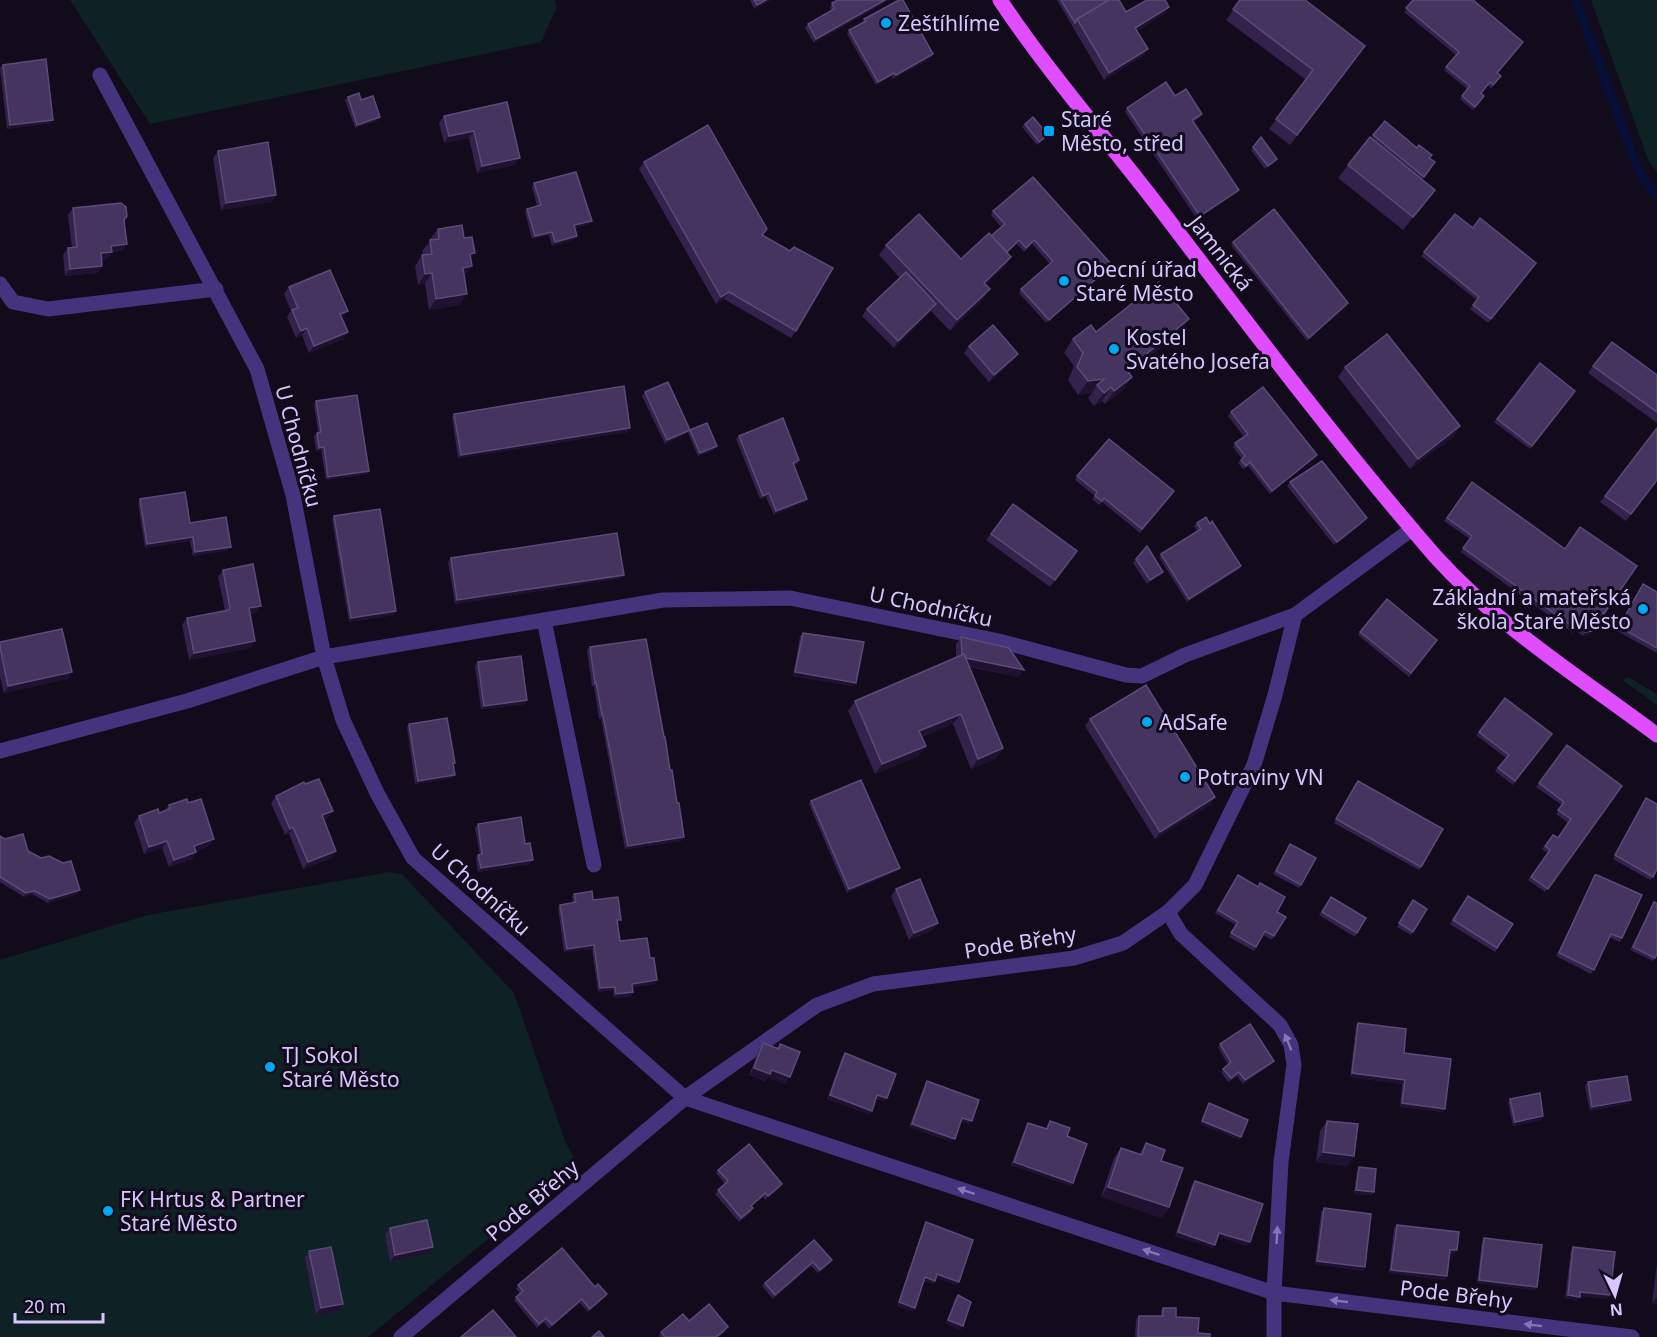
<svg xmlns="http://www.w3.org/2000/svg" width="1657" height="1337" font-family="'Noto Sans',sans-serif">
	<rect width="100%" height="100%" fill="#110b1c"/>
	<g fill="#0e2226">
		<path d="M70,0H554L557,7L541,42L150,124Z"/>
		<path d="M1591,0H1657V172L1649,162Z"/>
		<path d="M1628,677L1657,694V705L1622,680Z"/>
		<path d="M389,872L402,874L514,993L565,1141L578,1166L368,1337H0V960L148,915Z"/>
	</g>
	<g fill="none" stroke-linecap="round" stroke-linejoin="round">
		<path stroke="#070f39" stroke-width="9" d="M1576,0L1638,170L1657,197"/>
		<g stroke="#45347d" stroke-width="15">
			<path d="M100,75L257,369L293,495L324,657L343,720L377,793L413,858L685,1098L1274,1293L1632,1337"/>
			<path d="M0,284L13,302L48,309L216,289"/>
			<path d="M544,620L594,865"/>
			<path d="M0,751L187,701L324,657L663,600L790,598L999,641L1126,675L1142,676L1185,655L1295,615"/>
			<path d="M1168,912L1181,934L1280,1025L1291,1045L1294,1065L1281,1162L1274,1293V1337"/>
			<path d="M401,1337L685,1098L817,1005L873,984L1074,958L1123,943L1168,912L1195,885L1254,765L1275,695L1295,615L1412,529"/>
		</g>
		<path stroke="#e04dff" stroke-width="15" d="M1000,0C1048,72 1105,137 1158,206C1248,324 1338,444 1435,556C1499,627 1581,678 1657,735"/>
	</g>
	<g fill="#32224c">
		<path d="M750,0H771L754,9Z"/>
		<path d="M836,0H889L814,43L805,28L808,24L831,10L830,7L832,3L837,1Z"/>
		<path d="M1057,0H1119L1126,12L1169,7L1164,14L1137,31L1143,56L1104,80Z"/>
		<path d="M1240,0L1358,56L1290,145L1269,129L1306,80L1226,20Z"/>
		<path d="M1413,0L1498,73V79L1491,89L1488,85L1481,93L1484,96L1473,110L1460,99L1467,89L1444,70L1456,55L1404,12Z"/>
		<path d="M864,19L933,54L931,58L893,79L892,76L876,85L847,34L849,30L862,23Z"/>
		<path d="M3,65L51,123L7,129L0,68Z"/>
		<path d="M1175,96L1202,114L1200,117L1193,122L1239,190L1236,193L1197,219L1125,112L1127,108Z"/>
		<path d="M348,97L361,100L380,117L377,121L355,128L345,100Z"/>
		<path d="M507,102L515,165L477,173L469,138L444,143L439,123L444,116Z"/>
		<path d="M1385,121L1435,162L1422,180L1425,204L1403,230L1338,178L1348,165Z"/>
		<path d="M1025,124L1045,138L1037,145L1022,127Z"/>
		<path d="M1261,137L1275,162L1265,169L1251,150Z"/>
		<path d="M218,151L276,195L272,202L221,210L213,158Z"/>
		<path d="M644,162L762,235L796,331L791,338L724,299L716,304L639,169Z"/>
		<path d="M534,183L592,221L589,224L575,228V239L552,246L549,235L532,239L525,212L527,209L537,206L532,187Z"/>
		<path d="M73,208L124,220L122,251L112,252L107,259L102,260V266L97,273L65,276L63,255L68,248H72L68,215Z"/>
		<path d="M993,211L1112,265L1109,269L1046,323L1019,293L1021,289L1050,264L1032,244L1024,252L1017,244L1007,252L1011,257L1004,267L986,284L983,299L950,331L931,311L894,348L862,316L867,309L900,278L879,255L886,245L961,259L1001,227L991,215Z"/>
		<path d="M1455,214L1473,228L1536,263L1488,323L1470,309L1477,300L1421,256Z"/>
		<path d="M438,229L464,238L471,258L465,276H464L460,305L429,310L425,283L418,285L415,266L422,255H423L422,251L431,240L430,239Z"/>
		<path d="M1233,242L1348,303L1346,307L1307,341L1231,245Z"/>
		<path d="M289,287L343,318L348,332L343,339L309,353L302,335L296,338L287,317L291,311L284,294Z"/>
		<path d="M1189,319L1180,332L1129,373L1132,377L1123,390L1105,404L1102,401L1094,406L1088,398L1092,393L1078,395L1068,380L1074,366L1064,353L1073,339L1096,332Z"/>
		<path d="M969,346L1018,354L1013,361L989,382L964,353Z"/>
		<path d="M1540,363L1575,391L1530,449L1494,422Z"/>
		<path d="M1593,366L1657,375V423L1588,373Z"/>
		<path d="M1345,367L1460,426L1453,437L1410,469L1338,377Z"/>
		<path d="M645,392L690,430L717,446L714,450L698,456L688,433L665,444L642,396Z"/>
		<path d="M316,401L369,471L367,474L326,480L321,450L316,451L314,436L318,432L314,405Z"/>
		<path d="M1231,412L1317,455L1314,459L1270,494L1248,466L1243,469L1238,463L1242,459L1233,447L1235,443L1244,437L1228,416Z"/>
		<path d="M454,414L628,432L458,458L452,417Z"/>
		<path d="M739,436L799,460L797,464L794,465L807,499L805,502L774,515L766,497L760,499L736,439Z"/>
		<path d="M1077,476L1172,495L1140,533L1102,502L1099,505L1092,499L1095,496L1075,480Z"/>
		<path d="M1657,481L1626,521L1600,502L1605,496Z"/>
		<path d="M1290,482L1364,522L1334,545L1287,486Z"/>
		<path d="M1472,482L1590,634L1583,636L1575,630L1573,633L1461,552L1470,539L1444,521Z"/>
		<path d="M140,499L190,523L228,550L193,556L190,541L145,548L138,503Z"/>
		<path d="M1013,504L1077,551L1050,587L986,540Z"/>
		<path d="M334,516L394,615L349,622L332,519Z"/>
		<path d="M1197,523L1241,566L1238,570L1187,602L1159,557L1161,554L1197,531L1194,526Z"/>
		<path d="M451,558L624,575L621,578L455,604L448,562Z"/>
		<path d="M1136,559L1160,575L1147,584L1133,563Z"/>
		<path d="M223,570L256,613L250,614L255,641L250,648L189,660L182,625L187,618L225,611L218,577Z"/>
		<path d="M1641,588L1657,592V653L1617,631Z"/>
		<path d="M1360,632L1437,640L1409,677L1358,635Z"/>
		<path d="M803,633L856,683L853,686L793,676L800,636Z"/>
		<path d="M961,637L1019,677L969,667L1003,748L995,759L971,769L953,724L922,737L926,746L918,756L875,774L848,711L855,701L956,657V644Z"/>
		<path d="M0,642L72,672L67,679L4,693L0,677Z"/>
		<path d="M590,647L664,737L684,837L681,841L625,849L601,718L599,719L594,686H592L587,650Z"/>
		<path d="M478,662L525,704L481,709L475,666Z"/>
		<path d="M1505,698L1552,734L1513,785L1495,771L1506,758L1476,735Z"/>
		<path d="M1090,719L1211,804L1155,839L1085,726Z"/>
		<path d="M409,724L455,763L453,765L455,775L452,778L415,784L407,727Z"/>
		<path d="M1567,745L1622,786L1545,892L1528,880L1548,853L1542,849L1553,835L1558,838L1568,823L1556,814L1562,805L1536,787Z"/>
		<path d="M305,784L328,818L324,820L336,851L332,858L303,869L289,834L285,835L271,803L276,796Z"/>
		<path d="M1355,784L1421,867L1419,870L1334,823Z"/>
		<path d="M1646,798L1653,877L1650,880L1613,859Z"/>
		<path d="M811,801L897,871L847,893L809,804Z"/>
		<path d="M188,803L209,846L196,851L192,859L169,867L162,848L144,854L134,823L139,816L159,813L164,811L169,805Z"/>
		<path d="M478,824L525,844L530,864L478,872L476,859L478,855H480L475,828Z"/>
		<path d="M0,836L77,894L48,903L32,894L24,897L0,882Z"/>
		<path d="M1290,844L1301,885L1299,888L1273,874Z"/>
		<path d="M1595,875L1622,938L1620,942L1609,937L1591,974L1556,956Z"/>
		<path d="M1235,879L1277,912L1286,917L1272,940L1263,935L1254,951L1229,937L1236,925L1215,913Z"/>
		<path d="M896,889L933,930L909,940L891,896Z"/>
		<path d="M574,894L593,900L619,923H617L620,941L650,958L655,984L632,987L633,992L631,996L614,998L613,990L598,992L592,949L564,952L558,908L560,905L573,903L572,897Z"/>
		<path d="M1468,896L1513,924L1495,952L1450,924Z"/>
		<path d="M1331,897L1366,918L1355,937L1319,915Z"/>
		<path d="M1413,900L1427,909L1411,935L1397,927Z"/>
		<path d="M1654,902L1655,958L1653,961L1630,950Z"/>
		<path d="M1358,1023L1445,1109L1443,1112L1400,1107L1402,1084L1350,1077L1356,1026Z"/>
		<path d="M763,1043L777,1048L780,1044L785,1084L768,1077L765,1081L749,1075L759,1050Z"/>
		<path d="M1220,1044L1272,1064L1243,1084L1237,1076L1228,1082L1221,1072L1228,1065L1218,1047Z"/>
		<path d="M845,1053L887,1098L884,1101L876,1099L872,1111L869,1114L827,1099L842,1057Z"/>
		<path d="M927,1081L969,1124L961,1122L952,1142L909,1127L925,1084Z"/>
		<path d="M1588,1082L1629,1103L1590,1111L1585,1086Z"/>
		<path d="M1510,1099L1543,1116L1541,1120L1513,1126L1508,1102Z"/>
		<path d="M1050,1121L1067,1136L1073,1183L1071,1186L1011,1165L1026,1126L1028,1123L1046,1129Z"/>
		<path d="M1327,1121L1354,1156L1347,1166L1316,1162L1320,1131Z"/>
		<path d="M1146,1143L1161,1161L1169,1207L1162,1218L1101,1197L1114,1158L1121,1148L1139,1154Z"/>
		<path d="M1359,1167L1374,1192L1371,1195L1354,1194L1357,1171Z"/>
		<path d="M718,1170L782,1184L780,1188L765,1200L763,1197L751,1206L753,1208L751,1212L739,1222L715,1194L725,1184L716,1173Z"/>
		<path d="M1195,1181L1247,1246L1218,1236L1213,1248L1175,1236L1192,1185Z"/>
		<path d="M1324,1208L1365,1267L1363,1271L1315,1264L1321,1212Z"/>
		<path d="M926,1222L957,1285L936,1278L933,1284L924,1281L915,1308L912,1311L897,1306L924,1226Z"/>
		<path d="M1397,1225L1457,1250L1454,1254L1450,1253L1447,1276L1444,1280L1389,1273L1394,1228Z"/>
		<path d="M390,1228L428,1254L390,1262L385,1235Z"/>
		<path d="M1484,1238L1537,1287L1535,1290L1477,1283L1482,1241Z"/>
		<path d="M814,1240L832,1260L829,1264L818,1273L811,1266L773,1299L762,1286L765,1283Z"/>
		<path d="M1573,1247L1607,1299L1580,1296L1577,1300L1565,1298L1571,1250Z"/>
		<path d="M309,1251L338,1311L316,1315L305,1258Z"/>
		<path d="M1657,1264V1304L1652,1303Z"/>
		<path d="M518,1285L595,1287L605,1297L588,1312L580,1303L549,1329L544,1322L537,1328L514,1300L520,1293L516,1289Z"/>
		<path d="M958,1295L963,1326L960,1330L946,1323L955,1299Z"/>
		<path d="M1163,1308L1198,1333L1210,1337H1135L1136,1319L1139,1316H1161V1311Z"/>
		<path d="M689,1321L726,1331L718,1337H660L659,1336L661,1332Z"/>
	</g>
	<g fill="#1e1230">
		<path d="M766,0H771L754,9L757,5Z"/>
		<path d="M885,0H889L814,43L816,39Z"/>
		<path d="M1169,7L1164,14L1130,35L1135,28Z"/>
		<path d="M1148,49L1143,56L1104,80L1109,73Z"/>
		<path d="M933,54L931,58L893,79L896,75Z"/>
		<path d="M894,73L892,76L876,85L878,82Z"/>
		<path d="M380,117L377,121L355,128L357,125Z"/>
		<path d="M53,120L51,123L7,129L10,125Z"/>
		<path d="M474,131L469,138L444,143L449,136Z"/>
		<path d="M520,158L515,165L477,173L482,166Z"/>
		<path d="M1277,159L1275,162L1265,169L1268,166Z"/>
		<path d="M1239,190L1236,193L1197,219L1200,216Z"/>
		<path d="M1435,190L1425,204L1403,230L1413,217Z"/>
		<path d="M276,195L272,202L221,210L226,203Z"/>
		<path d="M592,221L589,224L572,229L574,225Z"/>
		<path d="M552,232L549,235L532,239L535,236Z"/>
		<path d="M577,236L575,239L552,246L555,242Z"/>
		<path d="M127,244L122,251L112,252L107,259L96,260L101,253L111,246Z"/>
		<path d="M1011,257L1004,267L977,293L984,283Z"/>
		<path d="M1112,265L1109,269L1046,323L1049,320Z"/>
		<path d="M102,266L97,273L65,276L70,269Z"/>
		<path d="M472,266L465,276L456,278L463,268Z"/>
		<path d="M432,273L425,283L418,285L425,274Z"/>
		<path d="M990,289L983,299L950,331L957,320Z"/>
		<path d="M729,292L724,299L716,304L721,297Z"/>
		<path d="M467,294L460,305L429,310L436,299Z"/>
		<path d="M1348,303L1346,307L1307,341L1309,338Z"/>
		<path d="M936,304L931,311L894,348L898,341Z"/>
		<path d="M348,311L343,318L335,321L340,314Z"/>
		<path d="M1189,319L1180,332L1117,383L1127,370Z"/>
		<path d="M307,328L302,335L296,338L301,331Z"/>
		<path d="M348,332L343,339L309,353L314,346Z"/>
		<path d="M1018,354L1013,361L989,382L994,375Z"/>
		<path d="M1132,377L1123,390L1105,404L1114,391Z"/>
		<path d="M1104,379L1097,385L1092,393L1078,395L1088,381Z"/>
		<path d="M1111,387L1102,401L1094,406L1104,393Z"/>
		<path d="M1460,426L1453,437L1410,469L1418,459Z"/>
		<path d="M630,428L628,432L458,458L461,455Z"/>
		<path d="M690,430L688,433L665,444L667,440Z"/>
		<path d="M717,446L714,450L698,456L700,453Z"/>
		<path d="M324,447L321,450L316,451L319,448Z"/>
		<path d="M1317,455L1314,459L1270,494L1272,491Z"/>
		<path d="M369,471L367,474L326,480L328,477Z"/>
		<path d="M769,493L766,497L760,499L763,496Z"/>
		<path d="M807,499L805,502L774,515L776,511Z"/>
		<path d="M1367,518L1364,522L1334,545L1337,542Z"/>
		<path d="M193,537L190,541L145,548L147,544Z"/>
		<path d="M231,547L228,550L193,556L195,552Z"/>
		<path d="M1241,566L1238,570L1187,602L1189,599Z"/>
		<path d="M1163,572L1160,575L1147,584L1150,580Z"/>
		<path d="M624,575L621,578L455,604L457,600Z"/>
		<path d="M261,606L256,613L244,615L249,608Z"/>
		<path d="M396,611L394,615L349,622L351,618Z"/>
		<path d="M1592,631L1590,634L1583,636L1585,632Z"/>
		<path d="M255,641L250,648L189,660L194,653Z"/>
		<path d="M962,657L1024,670L1019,677L957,664Z"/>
		<path d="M72,672L67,679L4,693L8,686Z"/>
		<path d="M795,672L856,683L853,686L793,676Z"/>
		<path d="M527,700L525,704L481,709L484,706Z"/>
		<path d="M961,714L953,724L912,741L919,731Z"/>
		<path d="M926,746L918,756L875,774L882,764Z"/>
		<path d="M1003,748L995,759L971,769L978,759Z"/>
		<path d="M455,775L452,778L415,784L418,781Z"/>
		<path d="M1215,797L1211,804L1155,839L1160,832Z"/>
		<path d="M333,811L328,818L318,822L322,815Z"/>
		<path d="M293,827L289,834L285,835L290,829Z"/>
		<path d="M684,837L681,841L625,849L628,846Z"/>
		<path d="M214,839L209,846L189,853L194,846Z"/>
		<path d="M167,841L162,848L144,854L149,847Z"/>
		<path d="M336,851L332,858L303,869L308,862Z"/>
		<path d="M196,852L192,859L169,867L174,860Z"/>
		<path d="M533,860L530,864L478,872L481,868Z"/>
		<path d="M900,868L897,871L847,893L849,889Z"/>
		<path d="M80,890L77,894L48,903L50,899Z"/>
		<path d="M35,891L32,894L24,897L26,893Z"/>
		<path d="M938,923L933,930L909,940L914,933Z"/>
		<path d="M594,945L592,949L564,952L567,949Z"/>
		<path d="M657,980L655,984L630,988L632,984Z"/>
		<path d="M615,987L613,990L598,992L600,988Z"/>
		<path d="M633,992L631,996L614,998L616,994Z"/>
		<path d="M1274,1061L1272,1064L1243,1084L1245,1080Z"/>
		<path d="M754,1068L772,1070L790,1077L785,1084L768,1077L765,1081L749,1075Z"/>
		<path d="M1352,1073L1405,1080L1402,1084L1350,1077Z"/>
		<path d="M830,1095L872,1111L869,1114L827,1099Z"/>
		<path d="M877,1095L887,1098L884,1101L875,1098Z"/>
		<path d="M1631,1100L1629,1103L1590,1111L1592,1107Z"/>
		<path d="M1402,1103L1445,1109L1443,1112L1400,1107Z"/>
		<path d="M1543,1116L1541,1120L1513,1126L1515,1122Z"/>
		<path d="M962,1118L972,1121L969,1124L960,1122Z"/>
		<path d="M1202,1121L1241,1137L1239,1140L1199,1124Z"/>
		<path d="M912,1124L955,1139L952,1142L909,1127Z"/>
		<path d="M1323,1152L1354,1156L1347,1166L1316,1162Z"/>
		<path d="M1014,1162L1073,1183L1071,1186L1011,1165Z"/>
		<path d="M782,1184L780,1188L765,1200L768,1196Z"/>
		<path d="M1108,1187L1169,1207L1162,1218L1101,1197Z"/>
		<path d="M1356,1190L1374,1192L1371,1195L1354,1194Z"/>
		<path d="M1178,1232L1215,1245L1213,1248L1175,1236Z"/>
		<path d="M1219,1233L1250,1242L1247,1246L1217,1236Z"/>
		<path d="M433,1247L428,1254L390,1262L395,1255Z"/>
		<path d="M1450,1250H1457L1454,1254L1448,1253Z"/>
		<path d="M1317,1261L1365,1267L1363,1271L1315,1264Z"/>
		<path d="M813,1262L811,1266L773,1299L775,1295Z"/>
		<path d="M1391,1270L1447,1276L1444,1280L1389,1273Z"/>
		<path d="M937,1274L959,1282L957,1285L935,1278Z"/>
		<path d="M925,1277L935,1281L933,1284L923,1281Z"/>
		<path d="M1479,1280L1537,1287L1535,1290L1477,1283Z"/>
		<path d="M1580,1292L1610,1295L1607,1299L1578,1296Z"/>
		<path d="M607,1294L605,1297L588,1312L590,1309Z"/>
		<path d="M1568,1295L1580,1297L1577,1300L1565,1298Z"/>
		<path d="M1657,1297V1304L1652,1303Z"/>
		<path d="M582,1299L580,1303L549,1329L552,1325Z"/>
		<path d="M899,1302L915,1308L912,1311L897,1306Z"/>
		<path d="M343,1304L338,1311L316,1315L321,1308Z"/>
		<path d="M948,1320L963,1326L960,1330L946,1323Z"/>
	</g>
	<g fill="#44345f" stroke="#5b4b78" stroke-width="1.5">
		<path d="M754,0H766L757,5Z"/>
		<path d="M838,0H885L816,39L808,24L834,9L832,3Z"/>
		<path d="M899,0H903L933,54L896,75L894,73L878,82L849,30L866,21L864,19Z"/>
		<path d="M1061,0H1109L1077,19L1075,23Z"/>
		<path d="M1109,0H1119L1126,12L1147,0H1165L1169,7L1135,28L1148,49L1109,73L1077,19Z"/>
		<path d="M1240,0H1305L1365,46L1297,135L1276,119L1313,70L1233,9Z"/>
		<path d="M1413,0H1473L1523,42L1497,73L1501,76L1493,85L1490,82L1481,93L1484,96L1475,107L1462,96L1470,86L1446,67L1459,52L1406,8Z"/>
		<path d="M46,59L53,120L10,125L3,65Z"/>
		<path d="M1166,82L1175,96L1186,89L1202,114L1192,120L1239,190L1200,216L1127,108Z"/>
		<path d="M359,93L361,100L373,96L380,117L357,125L348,97Z"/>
		<path d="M507,102L520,158L482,166L474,131L449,136L444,116Z"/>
		<path d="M1033,117L1048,135L1039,142L1025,124Z"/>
		<path d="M1385,121L1417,148L1419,145L1432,155L1429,158L1435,162L1424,177L1373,135Z"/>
		<path d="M708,125L767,229L762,235L790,251L794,247L833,268L796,331L729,292L721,297L644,162Z"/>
		<path d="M1261,137L1277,159L1268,166L1253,147Z"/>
		<path d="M1370,137L1435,190L1413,217L1348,165Z"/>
		<path d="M268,142L276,195L226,203L218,151Z"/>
		<path d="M576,172L592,221L574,225L577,236L555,242L552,232L535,236L527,209L541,205L534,183Z"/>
		<path d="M1033,177L1112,265L1049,320L1021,289L1053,261L1034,240L1026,248L1019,240L1007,252L991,236L1005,224L993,211Z"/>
		<path d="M121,203L126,207L127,216L124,220L127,244L111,246L112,252L101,253L102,266L70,269L68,248L77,247L73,208Z"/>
		<path d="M1274,209L1348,303L1309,338L1233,242Z"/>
		<path d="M919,214L961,259L989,233L1011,257L984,283L990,289L957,320L886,245Z"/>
		<path d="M1455,214L1473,228L1480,218L1536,263L1491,319L1473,305L1479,297L1424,252Z"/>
		<path d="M462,225L464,238L472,237L475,253L470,254L472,266L463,268L467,294L436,299L432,273L425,274L422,255L432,254L430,240L439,239L438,229Z"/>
		<path d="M330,270L348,311L340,314L348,332L314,346L307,328L301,331L292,310L298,308L289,287Z"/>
		<path d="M906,272L936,304L898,341L867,309Z"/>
		<path d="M1159,282L1189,319L1127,370L1132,377L1114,391L1111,387L1104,393L1097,385L1104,379L1088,381L1077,367L1083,353L1073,339L1091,325L1096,332Z"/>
		<path d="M993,325L1018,354L994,375L969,346Z"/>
		<path d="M1387,334L1460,426L1418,459L1345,367Z"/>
		<path d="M1612,342L1657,375V412L1593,366Z"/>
		<path d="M1540,363L1575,391L1532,446L1497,419Z"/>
		<path d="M668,382L690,430L707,423L717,446L700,453L690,430L667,440L645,392Z"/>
		<path d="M624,386L630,428L461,455L454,414Z"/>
		<path d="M1263,387L1317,455L1272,491L1250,462L1246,466L1241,460L1245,456L1235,443L1248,434L1231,412Z"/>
		<path d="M357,395L369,471L328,477L324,447L319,448L317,433L321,432L316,401Z"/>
		<path d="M783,418L799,460L793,463L807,499L776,511L769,493L763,496L739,436Z"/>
		<path d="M1657,428V480L1631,514L1605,496Z"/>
		<path d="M1109,439L1174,491L1142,529L1104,498L1102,501L1095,496L1097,492L1077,476Z"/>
		<path d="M1322,461L1367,518L1337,542L1290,482Z"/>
		<path d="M1472,482L1565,549L1580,527L1637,566L1592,631L1585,632L1577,627L1576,629L1463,548L1472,536L1447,518Z"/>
		<path d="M185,492L190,523L226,517L231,547L195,552L193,537L147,544L140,499Z"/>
		<path d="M1013,504L1077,551L1055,580L991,534Z"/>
		<path d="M380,509L396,611L351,618L334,516Z"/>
		<path d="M1206,517L1210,524L1212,521L1241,566L1189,599L1161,554L1201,529L1197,523Z"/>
		<path d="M617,533L624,575L457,600L451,558Z"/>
		<path d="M1147,546L1163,572L1150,580L1136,559Z"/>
		<path d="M253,564L261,606L249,608L255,641L194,653L187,618L229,610L230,608L223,570Z"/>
		<path d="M1643,584L1657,592V648L1619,627Z"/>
		<path d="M1387,599L1437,640L1411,673L1360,632Z"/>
		<path d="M62,629L72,672L8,686L0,647V642Z"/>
		<path d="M803,633L864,642L856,683L795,672Z"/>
		<path d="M961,637L1009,648L1024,670L966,658L964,654L962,655Z"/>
		<path d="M646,639L664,737H665L670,770H672L677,803H679L684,837L628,846L603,715H602L596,682L595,683L590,647Z"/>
		<path d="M964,654L1003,748L978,759L961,714L919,731L926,746L882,764L855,701Z"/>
		<path d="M521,656L527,700L484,706L478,662Z"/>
		<path d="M1146,685L1215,797L1160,832L1090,719Z"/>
		<path d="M1505,698L1552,734L1515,781L1498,768L1509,755L1479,732Z"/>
		<path d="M447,718L455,763H453L455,775L418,781L409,724Z"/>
		<path d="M1567,745L1622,786L1548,889L1531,877L1550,850L1545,846L1553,835L1558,838L1571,819L1558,810L1564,802L1539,783Z"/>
		<path d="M319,779L333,811L322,815L336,851L308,862L293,827L290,829L276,796L304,782L305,784Z"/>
		<path d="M861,780L900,868L849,889L811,801Z"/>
		<path d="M1358,781L1443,829L1421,867L1336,819Z"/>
		<path d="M1646,798L1657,804V869L1653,877L1615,855Z"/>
		<path d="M187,799L188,803L201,799L214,839L194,846L196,852L174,860L167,841L149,847L139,816L158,809L159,813L170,809L169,805Z"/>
		<path d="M521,817L525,844L530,843L533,860L481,868L478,855L482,854L478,824Z"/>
		<path d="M23,834L28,851L41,858L49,856L63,863L71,861L80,890L50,899L35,891L26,893L0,877V836L5,839Z"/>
		<path d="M1290,844L1316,858L1301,885L1276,871Z"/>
		<path d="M1238,875L1258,887L1260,883L1285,897L1277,912L1286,917L1274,936L1265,931L1256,947L1231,933L1238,922L1218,910Z"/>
		<path d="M1595,875H1597L1642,895L1622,938L1611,934L1594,970L1559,953Z"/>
		<path d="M920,879L938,923L914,933L896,889Z"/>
		<path d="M592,891L593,900L618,897L621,920H617L620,941L647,938L650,958H654L657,980L632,984L633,992L616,994L615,987L600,988L594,945L567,949L560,905L576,902L574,894Z"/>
		<path d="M1468,896L1513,924L1497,948L1453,920Z"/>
		<path d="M1331,897L1366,918L1357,933L1322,912Z"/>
		<path d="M1413,900L1427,909L1413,932L1399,923Z"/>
		<path d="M1654,902L1657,903V954L1655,958L1633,947Z"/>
		<path d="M1358,1023L1406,1029L1404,1053L1451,1059L1445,1109L1402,1103L1405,1080L1352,1073Z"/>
		<path d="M1250,1024L1274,1061L1245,1080L1239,1072L1231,1078L1223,1069L1231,1062L1220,1044Z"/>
		<path d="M763,1043L779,1049L780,1044L800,1052L790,1077L772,1070L770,1074L754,1068Z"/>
		<path d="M845,1053L896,1074L887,1098L877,1095L872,1111L830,1095Z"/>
		<path d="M1627,1076L1631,1100L1592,1107L1588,1082Z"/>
		<path d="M927,1081L979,1100L972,1121L962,1118L955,1139L912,1124Z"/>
		<path d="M1540,1093L1543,1116L1515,1122L1510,1099Z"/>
		<path d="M1209,1103L1248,1120L1241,1137L1202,1121Z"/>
		<path d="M1050,1121L1070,1128L1067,1136L1087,1144L1073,1183L1014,1162L1028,1123L1047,1129Z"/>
		<path d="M1327,1121L1358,1124L1354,1156L1323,1152Z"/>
		<path d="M1146,1143L1165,1150L1161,1161L1183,1168L1169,1207L1108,1187L1121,1148L1142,1155Z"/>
		<path d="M749,1144L782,1184L768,1196L765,1193L751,1206L753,1208L741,1218L718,1190L728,1181L718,1170Z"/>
		<path d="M1359,1167L1376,1169L1374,1192L1356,1190Z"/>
		<path d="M1195,1181L1263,1204L1250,1242L1219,1233L1215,1245L1178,1232Z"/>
		<path d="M1324,1208L1371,1214L1365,1267L1317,1261Z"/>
		<path d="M427,1220L433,1247L395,1255L390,1228Z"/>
		<path d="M926,1222L973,1240L959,1282L937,1274L935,1281L925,1277L915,1308L899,1302Z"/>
		<path d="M1397,1225L1459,1232L1457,1250H1450L1447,1276L1391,1270Z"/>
		<path d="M1484,1238L1542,1245L1537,1287L1479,1280Z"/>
		<path d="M814,1240L832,1260L820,1270L813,1262L775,1295L765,1283Z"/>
		<path d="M331,1247L343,1304L321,1308L309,1251Z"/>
		<path d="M1573,1247L1615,1252L1610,1295L1580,1292V1297L1568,1295Z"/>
		<path d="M562,1248L595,1287L598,1284L607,1294L590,1309L582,1299L552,1325L546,1318L539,1324L516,1297L523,1291L518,1285Z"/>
		<path d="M958,1295L971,1302L963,1326L948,1320Z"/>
		<path d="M709,1304L728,1327L716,1337H665L661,1332L683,1314L689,1321Z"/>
		<path d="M1163,1308H1176V1317L1199,1318L1198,1333L1210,1334V1337H1138L1139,1316H1163Z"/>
		<path d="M493,1310L516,1337H461Z"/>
		<path d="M599,1331L604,1337H592Z"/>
	</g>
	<defs><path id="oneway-solid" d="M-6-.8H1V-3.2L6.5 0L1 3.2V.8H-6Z" transform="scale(1.5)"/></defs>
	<g fill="#8776b8">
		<use href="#oneway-solid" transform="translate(1288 1042) rotate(-112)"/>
		<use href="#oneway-solid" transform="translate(966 1191) rotate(-162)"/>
		<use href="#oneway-solid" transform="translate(1277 1235) rotate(-87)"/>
		<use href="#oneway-solid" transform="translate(1151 1252) rotate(-162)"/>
		<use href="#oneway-solid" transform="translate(1339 1301) rotate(-173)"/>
		<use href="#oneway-solid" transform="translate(1533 1325) rotate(-173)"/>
	</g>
	<g fill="#00a8f1" stroke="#110b1c" stroke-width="2">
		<circle cx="886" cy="23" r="6"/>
		<rect x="1043" y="125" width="12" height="12" rx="3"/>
		<circle cx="1064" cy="281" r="6"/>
		<circle cx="1114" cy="349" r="6"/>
		<circle cx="1643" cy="609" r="6"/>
		<circle cx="1147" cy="722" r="6"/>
		<circle cx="1185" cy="777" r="6"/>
		<circle cx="270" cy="1067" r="6"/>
		<circle cx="108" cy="1211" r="6"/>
	</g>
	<g text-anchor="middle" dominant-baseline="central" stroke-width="6" stroke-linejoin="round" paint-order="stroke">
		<g font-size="21" fill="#d8c6ff" stroke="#110b1c" text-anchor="start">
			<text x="898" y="23">Zeštíhlíme</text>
			<text x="1061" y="119">Staré<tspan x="1061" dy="24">Město, střed</tspan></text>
			<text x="1076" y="269">Obecní úřad<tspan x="1076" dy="24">Staré Město</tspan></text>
			<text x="1126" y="337">Kostel<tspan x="1126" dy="24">Svatého Josefa</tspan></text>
			<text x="1631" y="597" text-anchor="end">Základní a mateřská<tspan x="1631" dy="24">škola Staré Město</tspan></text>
			<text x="1159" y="722">AdSafe</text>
			<text x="1197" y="777">Potraviny VN</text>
			<text x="282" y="1055">TJ Sokol<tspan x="282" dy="24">Staré Město</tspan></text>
			<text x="120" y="1199">FK Hrtus &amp; Partner<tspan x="120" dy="24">Staré Město</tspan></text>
		</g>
		<g font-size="21" fill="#d8c6ff" stroke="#110b1c">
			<text transform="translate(1221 253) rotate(52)">Jamnická</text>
			<text transform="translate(299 446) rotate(75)">U Chodníčku</text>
			<text transform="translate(931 606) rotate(12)">U Chodníčku</text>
			<text transform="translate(481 889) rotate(42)">U Chodníčku</text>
			<text transform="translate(1020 942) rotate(-9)">Pode Břehy</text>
			<text transform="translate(532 1200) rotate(-40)">Pode Břehy</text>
			<text transform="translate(1456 1294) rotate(7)">Pode Břehy</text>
		</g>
	</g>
	<g transform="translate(1615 1295) rotate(175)" stroke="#110b1c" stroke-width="4.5" paint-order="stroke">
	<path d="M0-4.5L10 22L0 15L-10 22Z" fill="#d8c6ff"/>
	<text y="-9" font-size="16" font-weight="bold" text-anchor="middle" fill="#d8c6ff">N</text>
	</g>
	<path d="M15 1313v9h88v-9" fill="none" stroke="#d8c6ff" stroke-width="3"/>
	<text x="24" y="1313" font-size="18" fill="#d8c6ff" stroke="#110b1c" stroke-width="4.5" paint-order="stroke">20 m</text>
</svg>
